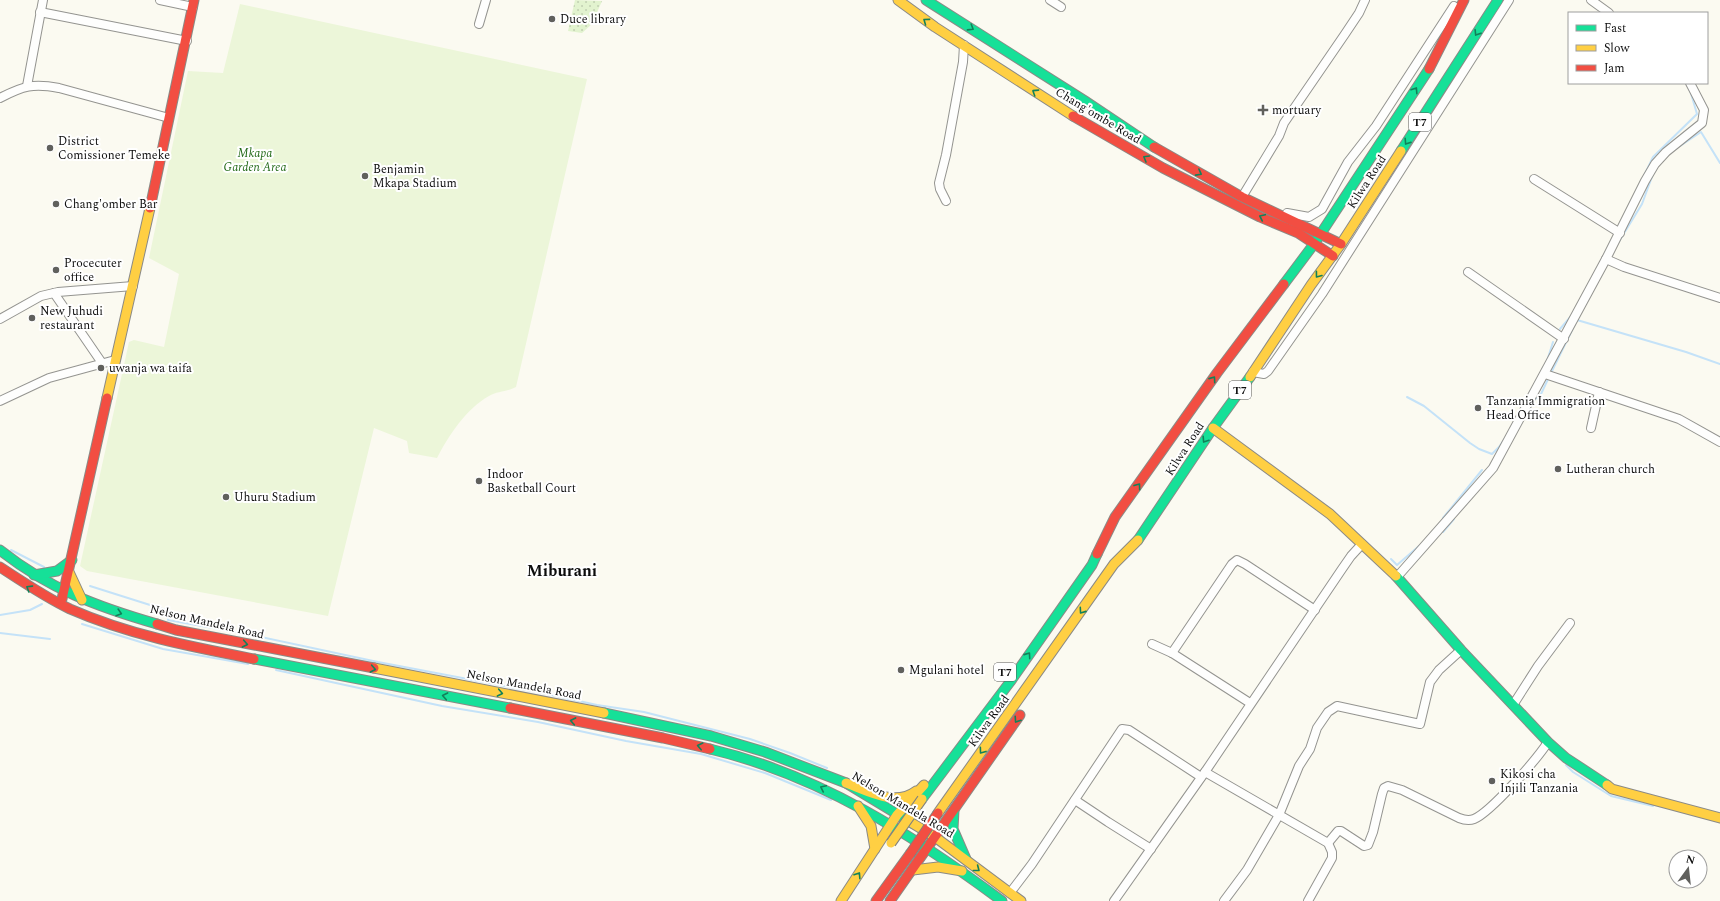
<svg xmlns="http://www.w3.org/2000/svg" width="1720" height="901" font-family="Spectral,serif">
	<defs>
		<pattern id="park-dots" width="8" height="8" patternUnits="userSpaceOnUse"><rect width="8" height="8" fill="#e2f3cf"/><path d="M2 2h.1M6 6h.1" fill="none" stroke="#c1cfb1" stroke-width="1.8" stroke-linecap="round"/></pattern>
	</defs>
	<rect width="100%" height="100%" fill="#fbfaf1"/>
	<path fill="url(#park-dots)" d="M575,0L602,1L592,24L582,33L568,31Z"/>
	<path fill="#ecf6d9" d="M240,4L587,79L516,387C507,392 497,391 489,396C466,409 449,435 437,458L409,453L407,441L374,428L328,616L87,571L80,566L129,342L134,340L164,347L179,274L149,258L188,71L223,73Z"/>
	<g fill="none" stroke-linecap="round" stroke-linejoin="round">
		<g stroke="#c4e2f8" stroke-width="2">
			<path d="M1680,146L1701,132L1720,163"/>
			<path d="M1643,178L1653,157L1697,114L1690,90"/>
			<path d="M1618,243L1642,204L1653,174"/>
			<path d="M1577,320L1686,352L1720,364"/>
			<path d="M1560,329L1572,315"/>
			<path d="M1547,361L1553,342"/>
			<path d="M1551,373L1578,318"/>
			<path d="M1407,397L1424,406L1470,443L1479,449L1492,454L1499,447L1506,437"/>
			<path d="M1533,401L1541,394L1549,377"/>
			<path d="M1443,518L1482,470"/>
			<path d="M1443,532L1454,519"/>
			<path d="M11,550L44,567"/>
			<path d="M1391,559L1397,565L1419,546"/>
			<path d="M90,586L169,611L168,620L247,634L378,662L547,694L597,705L644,712L750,739L790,753L827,768"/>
			<path d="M0,615L30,610L42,604"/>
			<path d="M82,624L163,649L248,664"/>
			<path d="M0,633L50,639"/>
			<path d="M276,670L442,706L538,722L626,741L701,754L765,773L831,800"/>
			<path d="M1566,765L1573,772L1611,796L1653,806"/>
		</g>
		<g stroke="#949490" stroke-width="10">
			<g id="street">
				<path d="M160,0L193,7"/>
				<path d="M1050,0L1061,7"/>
				<path d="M1591,0L1609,13"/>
				<path d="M40,12L187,41"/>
				<path d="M479,24L486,0"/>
				<path d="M27,86L43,0"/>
				<path d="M0,98C23,86 33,83 59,88L169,118"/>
				<path d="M1534,179L1620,233"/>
				<path d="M1242,197L1279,136L1284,123L1345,34L1359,13L1365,0"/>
				<path d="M946,201L940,189L939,183L946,155L963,62L964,45"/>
				<path d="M1287,213L1309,217L1322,209L1348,162L1376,126L1454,6"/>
				<path d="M1606,259L1624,267L1720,298"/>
				<path d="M1468,272L1564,339"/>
				<path d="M54,293L102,363"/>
				<path d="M0,319L41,296L58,292L133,286"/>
				<path d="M1253,372L1264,374L1268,371L1322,294L1509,0"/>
				<path d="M1545,374L1679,419L1720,442"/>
				<path d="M0,401L49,378L115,360"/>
				<path d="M1591,428L1599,392"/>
				<path d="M1397,577L1493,468L1606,259L1645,181L1655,164L1666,152L1702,123L1704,110L1690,83"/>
				<path d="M1152,644L1172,653L1250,703"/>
				<path d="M1172,653L1232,564L1237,560L1245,564L1315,610"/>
				<path d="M1513,705L1538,666L1570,623"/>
				<path d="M1205,772L1328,843L1332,852V858L1308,901"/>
				<path d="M1075,800L1108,822L1151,849"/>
				<path d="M1328,843L1338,831H1341L1364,846L1368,845L1373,832L1382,794L1384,788L1388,786L1402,790L1459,818C1464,820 1469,821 1474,819C1491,812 1537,759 1548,742"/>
				<path d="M1010,893L1032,864L1122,729L1129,730L1201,777"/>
				<path d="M1114,901L1205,772L1342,569L1351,556L1362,544"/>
				<path d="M1224,901L1247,870L1279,815L1299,766L1310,749L1317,728L1328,712L1337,706L1420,724L1430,682L1439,670L1461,650"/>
			</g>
		</g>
		<g stroke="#8b8a86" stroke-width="11">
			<g id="fast">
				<path d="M926,0L1085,101L1154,147"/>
				<path d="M1401,151L1498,0"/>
				<path d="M1284,284L1314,244L1429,69"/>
				<path d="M1138,540L1213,428L1250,377"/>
				<path d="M0,550C49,589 98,607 157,624"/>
				<path d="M34,575L57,571L72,560"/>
				<path d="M1396,576L1461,650L1548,742L1566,758L1607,785"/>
				<path d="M254,659L510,708"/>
				<path d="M604,713L711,736L765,752L846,783L912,823"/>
				<path d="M710,749C820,775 913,835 1002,901"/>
				<path d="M922,799L1010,682L1092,565L1097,554"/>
				<path d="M954,810L953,829L966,859"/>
			</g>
		</g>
		<g stroke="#8b8a86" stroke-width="11">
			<g id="slow">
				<path d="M898,0L935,27L1073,116"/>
				<path d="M1250,377L1311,285L1341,244L1401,151"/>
				<path d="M107,398L150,208"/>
				<path d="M1213,428L1330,514L1396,576"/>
				<path d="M69,572L82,600"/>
				<path d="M374,668L604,713"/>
				<path d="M846,783C868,791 895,807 916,791"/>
				<path d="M1607,785L1612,789L1720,818"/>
				<path d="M858,806L871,826L875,849"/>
				<path d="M938,813L1114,564L1138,540"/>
				<path d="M912,823L935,837L1021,901"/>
				<path d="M913,870L938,867L962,871"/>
				<path d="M841,901L897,815L924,785"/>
			</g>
		</g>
		<g stroke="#8b8a86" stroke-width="11">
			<g id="jam">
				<path d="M1429,69L1464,0"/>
				<path d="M1073,116L1163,168L1260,217L1298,233L1333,256"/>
				<path d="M1154,147L1242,197L1341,244"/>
				<path d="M150,208L194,0"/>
				<path d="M1097,554L1115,517L1217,373L1284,284"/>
				<path d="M0,567C23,582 45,597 70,609C129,635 192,647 254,659"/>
				<path d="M62,599L107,398"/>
				<path d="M157,624L176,630L374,668"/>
				<path d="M510,708L663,738L710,749"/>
				<path d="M876,901L910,854"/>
				<path d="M890,901L1020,715"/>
			</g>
		</g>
		<use href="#street" stroke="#fefefd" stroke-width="8"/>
		<use href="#fast" stroke="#16e098" stroke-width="9"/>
		<use href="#slow" stroke="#ffcf43" stroke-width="9"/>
		<use href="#jam" stroke="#f24e42" stroke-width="9"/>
		<g stroke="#81817d" stroke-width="11" stroke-linecap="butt">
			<path id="slow-bridge" d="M891,843L922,799"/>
		</g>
		<g stroke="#81817d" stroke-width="11" stroke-linecap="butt">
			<path id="jam-bridge" d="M910,854L938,813"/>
		</g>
		<use href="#slow-bridge" stroke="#ffcf43" stroke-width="9"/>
		<use href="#jam-bridge" stroke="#f24e42" stroke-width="9"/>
	</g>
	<defs><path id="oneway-chevron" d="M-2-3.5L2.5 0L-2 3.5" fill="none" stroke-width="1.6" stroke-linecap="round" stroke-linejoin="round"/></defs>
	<g stroke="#128159">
		<use href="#oneway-chevron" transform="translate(926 21) rotate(-144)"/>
		<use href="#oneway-chevron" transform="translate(971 28) rotate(32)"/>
		<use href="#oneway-chevron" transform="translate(1477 33) rotate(122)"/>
		<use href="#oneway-chevron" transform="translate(1415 90) rotate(-57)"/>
		<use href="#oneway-chevron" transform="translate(1035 92) rotate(-147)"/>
		<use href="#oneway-chevron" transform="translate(1407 142) rotate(123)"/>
		<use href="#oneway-chevron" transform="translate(1146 158) rotate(-150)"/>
		<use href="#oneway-chevron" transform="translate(1199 173) rotate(28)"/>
		<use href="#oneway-chevron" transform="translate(1262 217) rotate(-155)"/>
		<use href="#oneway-chevron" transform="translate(1318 275) rotate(127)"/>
		<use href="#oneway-chevron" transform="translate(1213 379) rotate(-55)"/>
		<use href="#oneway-chevron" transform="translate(1205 440) rotate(123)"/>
		<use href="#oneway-chevron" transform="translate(1138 486) rotate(-54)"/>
		<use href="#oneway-chevron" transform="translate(29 588) rotate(-148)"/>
		<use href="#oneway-chevron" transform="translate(1082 611) rotate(125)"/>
		<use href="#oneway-chevron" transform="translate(119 613) rotate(17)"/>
		<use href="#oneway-chevron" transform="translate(245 644) rotate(11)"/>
		<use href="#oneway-chevron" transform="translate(1028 655) rotate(-55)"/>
		<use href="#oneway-chevron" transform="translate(373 669) rotate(11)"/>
		<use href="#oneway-chevron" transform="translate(500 693) rotate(11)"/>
		<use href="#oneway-chevron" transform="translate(445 696) rotate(-169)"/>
		<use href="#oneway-chevron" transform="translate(1017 720) rotate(124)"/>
		<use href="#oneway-chevron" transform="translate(573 721) rotate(-169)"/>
		<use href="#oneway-chevron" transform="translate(700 746) rotate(-167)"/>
		<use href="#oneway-chevron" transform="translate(982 751) rotate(126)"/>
		<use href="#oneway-chevron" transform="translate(823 788) rotate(-155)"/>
		<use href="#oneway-chevron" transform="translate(977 869) rotate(38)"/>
		<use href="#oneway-chevron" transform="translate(858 875) rotate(-57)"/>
	</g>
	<g fill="#60605d" stroke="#fff" stroke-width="1.5">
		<circle cx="552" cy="19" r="4"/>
		<path d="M1261 104h4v4h4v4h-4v4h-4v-4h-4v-4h4z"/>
		<circle cx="50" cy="148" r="4"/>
		<circle cx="365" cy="176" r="4"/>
		<circle cx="56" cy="204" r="4"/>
		<circle cx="56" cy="270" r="4"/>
		<circle cx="32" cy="318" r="4"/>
		<circle cx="101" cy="368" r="4"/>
		<circle cx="1478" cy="408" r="4"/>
		<circle cx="1558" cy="469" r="4"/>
		<circle cx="479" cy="481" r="4"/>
		<circle cx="226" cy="497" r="4"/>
		<circle cx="901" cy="670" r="4"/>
		<circle cx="1492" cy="781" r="4"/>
	</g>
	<g text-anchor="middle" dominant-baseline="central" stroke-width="4" stroke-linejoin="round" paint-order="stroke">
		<g fill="#fff" stroke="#565656" stroke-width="1">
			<rect x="1409" y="113" width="22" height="18" rx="3"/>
			<rect x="1229" y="381" width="22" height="18" rx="3"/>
			<rect x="994" y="663" width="22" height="18" rx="3"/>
		</g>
		<g font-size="11" font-weight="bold" fill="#0d0d0d">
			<text x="1420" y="122">T7</text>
			<text x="1240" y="390">T7</text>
			<text x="1005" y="672">T7</text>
		</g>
		<g font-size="12" fill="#0d0d0d" stroke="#fff" text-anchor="start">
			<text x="560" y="19">Duce library</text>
			<text x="1272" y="110">mortuary</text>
			<text x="58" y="141">District<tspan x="58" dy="14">Comissioner Temeke</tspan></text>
			<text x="373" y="169">Benjamin<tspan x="373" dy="14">Mkapa Stadium</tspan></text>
			<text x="64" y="204">Chang'omber Bar</text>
			<text x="64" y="263">Procecuter<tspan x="64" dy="14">office</tspan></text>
			<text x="40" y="311">New Juhudi<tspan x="40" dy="14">restaurant</tspan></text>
			<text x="109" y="368">uwanja wa taifa</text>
			<text x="1486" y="401">Tanzania Immigration<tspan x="1486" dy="14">Head Office</tspan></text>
			<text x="1566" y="469">Lutheran church</text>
			<text x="487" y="474">Indoor<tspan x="487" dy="14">Basketball Court</tspan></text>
			<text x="234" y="497">Uhuru Stadium</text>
			<text x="909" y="670">Mgulani hotel</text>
			<text x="1500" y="774">Kikosi cha<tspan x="1500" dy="14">Injili Tanzania</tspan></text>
		</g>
		<g font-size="12" fill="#0d0d0d" stroke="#fff">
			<text transform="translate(1098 116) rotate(31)">Chang'ombe Road</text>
			<text transform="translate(1367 182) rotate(-57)">Kilwa Road</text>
			<text transform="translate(1185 449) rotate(-57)">Kilwa Road</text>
			<text transform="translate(207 622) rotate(13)">Nelson Mandela Road</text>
			<text transform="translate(524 685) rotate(11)">Nelson Mandela Road</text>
			<text transform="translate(989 721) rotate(-54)">Kilwa Road</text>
			<text transform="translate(903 805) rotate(31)">Nelson Mandela Road</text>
		</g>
		<g font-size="12" font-style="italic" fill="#236a18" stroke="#fff">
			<text x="255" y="153">Mkapa<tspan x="255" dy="14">Garden Area</tspan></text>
		</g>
		<g font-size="16" font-weight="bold" fill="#0d0d0d" stroke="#fff">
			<text x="562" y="571">Miburani</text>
		</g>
	</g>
	<rect x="1568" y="12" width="140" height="72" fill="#ffffff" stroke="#9e9e9e"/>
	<rect x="1576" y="25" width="20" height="6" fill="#16e098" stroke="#9e9e9e"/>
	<text x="1604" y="32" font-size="12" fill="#0d0d0d">Fast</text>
	<rect x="1576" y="45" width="20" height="6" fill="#ffcf43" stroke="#9e9e9e"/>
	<text x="1604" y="52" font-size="12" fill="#0d0d0d">Slow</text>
	<rect x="1576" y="65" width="20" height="6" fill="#f24e42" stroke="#9e9e9e"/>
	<text x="1604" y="72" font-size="12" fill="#0d0d0d">Jam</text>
	<g transform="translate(1688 869) rotate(15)"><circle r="19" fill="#ffffff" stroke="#9e9e9e"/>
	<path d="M0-3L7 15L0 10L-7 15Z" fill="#60605d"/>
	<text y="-6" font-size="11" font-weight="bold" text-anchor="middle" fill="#0d0d0d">N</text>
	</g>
</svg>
